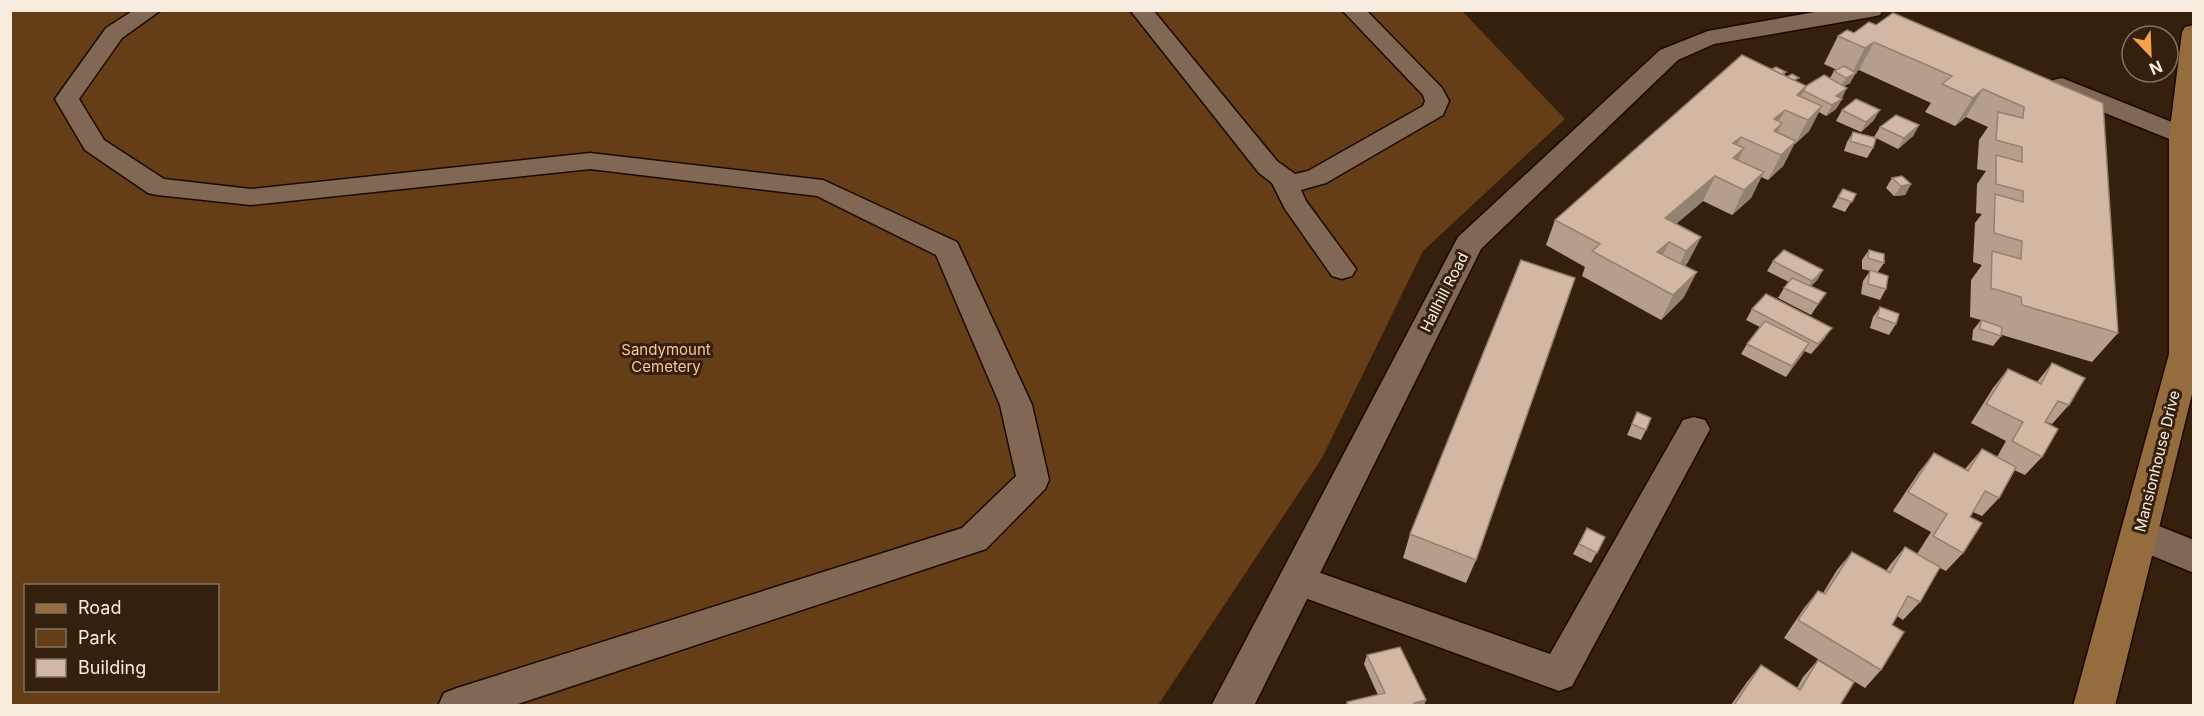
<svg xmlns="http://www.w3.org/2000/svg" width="2204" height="716" font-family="Inter,sans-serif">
	<rect width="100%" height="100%" fill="#34200d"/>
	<path fill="#653e17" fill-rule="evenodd" d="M10,11H1462L1565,119L1423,251L1322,458L1158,705H11ZM26,586H218V690H26Z"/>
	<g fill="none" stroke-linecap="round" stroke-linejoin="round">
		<g stroke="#1b0900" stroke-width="3">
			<g id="lane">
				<path d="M134,10H161L122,38L79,99L104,140L164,179L251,189L590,153L823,180L957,242L1032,405L1049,480L1045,489L986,549L512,706H438L444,693L457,688L962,528L1016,476L1000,405L936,255L817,196L590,169L251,205L157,195L148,193L85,150L55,99L106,28Z"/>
				<path d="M1130,10H1153L1277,161L1295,174L1308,171L1423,106L1425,101L1423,95L1342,10H1366L1442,88L1449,101L1443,115L1326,183L1301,190L1306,201L1356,269L1352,276L1342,279L1332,276L1285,209L1272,183L1259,173Z"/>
				<path d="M1694,417L1705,420L1710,429L1572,686L1559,691L1286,591L1280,580L1286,569L1298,565L1550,654L1683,420Z"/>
			</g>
		</g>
		<g stroke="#1b0900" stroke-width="3">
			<g id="street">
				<path d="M1826,10H1883L1880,15L1871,17L1714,44L1678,60L1481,249L1254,706H1211L1458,237L1660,50L1708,31Z"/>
				<path d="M2062,78L2194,131V149L2053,92L2049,86L2053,80Z"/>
				<path d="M2139,518L2194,540V573L2126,545L2120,534L2126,523Z"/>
			</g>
		</g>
		<g stroke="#1b0900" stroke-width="3">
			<path id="secondary" d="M2194,25V386L2115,706H2073L2169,354V137L2182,32L2185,27Z"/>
		</g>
		<use href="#lane" fill="#806854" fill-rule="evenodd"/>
		<use href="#street" fill="#806854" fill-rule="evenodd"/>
		<use href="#secondary" fill="#956c3e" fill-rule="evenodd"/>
	</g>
	<g fill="#b59e8b">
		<path d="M1854,33L2103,103L2118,333L2092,362L2002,335L1993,346L1972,340L1973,330L1981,320L1970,317L1971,280L1982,265L1973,262L1975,223L1982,214L1976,213L1977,184L1986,171L1977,169L1979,140L1988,127L1966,117L1955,126L1925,112L1931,103L1859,70L1855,72L1850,83L1844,86L1842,99L1836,109L1826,116L1819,112L1809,131L1795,144H1794L1783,166L1768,180L1761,177L1751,198L1732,215L1703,201L1676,224L1701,237L1688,262L1685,266L1684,297L1661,320L1582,276L1585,267L1546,245L1555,220L1772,69L1786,72L1784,75L1806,86L1830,78L1834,71L1837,70L1824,64L1838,36Z"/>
		<path d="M1842,110L1874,120L1861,132L1836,121Z"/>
		<path d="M1919,125L1913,136L1898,149L1876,138L1873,148L1867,158L1844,151L1847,142L1853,132L1874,137L1880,127Z"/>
		<path d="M1892,178L1911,184L1905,195L1894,196L1886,188Z"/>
		<path d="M1843,189L1856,194L1845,212L1832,207Z"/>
		<path d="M1869,250L1884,263L1877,273L1886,289L1880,300L1861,294L1863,281L1870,271L1862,269V260Z"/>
		<path d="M1773,261L1823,270L1817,280L1811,286L1826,293L1811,315L1778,298L1784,288L1789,282L1767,271Z"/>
		<path d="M1880,307L1896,324L1889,335L1870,328L1873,317Z"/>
		<path d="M1752,309L1825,338L1811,354L1804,351L1786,377L1741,354L1747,344L1760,327L1746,320Z"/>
		<path d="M2052,363L2069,405L2052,424L2046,422L2042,457L2025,475L2014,470L1999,498L1982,516L1973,512L1970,517L1963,553L1946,571L1940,568L1920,602L1903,620L1897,616L1892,625L1881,670L1865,688L1784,638L1804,608L1818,591L1823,593L1837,570L1852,552L1886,571L1890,565L1905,547L1917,554L1931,532L1893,511L1919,472L1934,453L1965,469L1982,449L1997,457L2006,441L1971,423L1993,388L2008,369L2037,382Z"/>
		<path d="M1637,412L1646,430L1641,440L1627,435Z"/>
		<path d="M1587,528L1605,537L1591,563L1573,554Z"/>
		<path d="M1410,534L1476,560L1466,583L1403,558Z"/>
		<path d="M1367,655L1426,700L1424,705H1346L1347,702L1378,695L1364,664Z"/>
		<path d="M1818,660L1840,705H1731L1747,682L1761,665L1797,688L1803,677Z"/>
	</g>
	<g fill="#938171">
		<path d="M1874,42L1859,70L1854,74L1856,73L1850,83L1840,88L1846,78L1851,75L1865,48Z"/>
		<path d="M1806,86L1794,111L1797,95Z"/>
		<path d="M1847,88L1842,98L1830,106L1836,96Z"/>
		<path d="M1983,89L1966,117L1955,126L1973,98Z"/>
		<path d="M1842,99L1836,109L1826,116L1832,105Z"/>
		<path d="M1822,106L1809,131L1795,144L1808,120Z"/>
		<path d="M1785,110L1772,134L1774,119Z"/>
		<path d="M1880,110L1874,120L1861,132L1866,122Z"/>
		<path d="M1782,123L1770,148L1774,131Z"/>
		<path d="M1919,125L1913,136L1898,149L1904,138Z"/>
		<path d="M1741,137L1729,161L1733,143Z"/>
		<path d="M1796,141L1783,166L1768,180L1781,155Z"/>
		<path d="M1744,148L1732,173L1733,158Z"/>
		<path d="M1764,172L1751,198L1732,215L1744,190Z"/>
		<path d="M1715,176L1703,201L1654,243L1665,218Z"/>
		<path d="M1911,184L1905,195L1894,196L1901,186Z"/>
		<path d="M1701,237L1688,262L1674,276L1686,251Z"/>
		<path d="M1669,242L1657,267V252Z"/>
		<path d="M1823,270L1817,280L1806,291L1812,281Z"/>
		<path d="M1697,272L1684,297L1661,320L1673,295Z"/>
		<path d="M1832,328L1825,338L1811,354L1818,344Z"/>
		<path d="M1809,343L1803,354L1786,377L1792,366Z"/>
		<path d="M1426,700L1424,705H1413L1414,703Z"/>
	</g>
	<g fill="#d2b8a2" stroke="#938171" stroke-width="1.5">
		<path d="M1893,13L2103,103L2118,333L2022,305L2021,297L1991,288L1992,251L2021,259L2022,241L1994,233L1995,194L2023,202V191L1996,184V155L2022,162V147L1996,140L1998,112L2023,118L2024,107L1983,89L1973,98L1942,84L1952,76L1874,42L1865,48L1838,36L1847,30L1854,33L1869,22L1876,25Z"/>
		<path d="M1742,55L1806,86L1797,95L1822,106L1808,120L1785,110L1774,119L1782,123L1774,131L1796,141L1781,155L1741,137L1733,143L1744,148L1733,158L1764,172L1744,190L1715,176L1665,218L1701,237L1686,251L1669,242L1657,252L1697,272L1673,295L1592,251L1600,244L1555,220Z"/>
		<path d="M1844,66L1856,73L1846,78L1834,71Z"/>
		<path d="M1776,67L1786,72L1781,74L1772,69Z"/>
		<path d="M1792,74L1799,78L1794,80L1787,77Z"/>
		<path d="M1824,75L1847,88L1836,96L1842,99L1832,105L1804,91L1806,86Z"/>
		<path d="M1856,99L1880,110L1866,122L1842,110Z"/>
		<path d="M1896,115L1919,125L1904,138L1880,127Z"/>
		<path d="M1853,132L1876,138L1873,148L1850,141Z"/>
		<path d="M1902,176L1911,184L1901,186L1892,178Z"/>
		<path d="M1843,189L1856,194L1852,202L1838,197Z"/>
		<path d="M1784,250L1823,270L1812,281L1773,261Z"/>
		<path d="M1869,250L1884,254V263L1868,258Z"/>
		<path d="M1521,260L1575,278L1476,560L1410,534Z"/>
		<path d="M1870,270L1888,276L1886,289L1868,284Z"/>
		<path d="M1792,278L1826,293L1818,304L1784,288Z"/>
		<path d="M1766,294L1832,328L1818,344L1752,309Z"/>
		<path d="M1880,307L1899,314L1896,324L1877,317Z"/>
		<path d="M1981,320L2002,327L2001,336L1980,329Z"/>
		<path d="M1765,321L1809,343L1792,366L1747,344Z"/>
		<path d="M2052,363L2085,378L2069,405L2058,401L2045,422L2058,429L2042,457L2012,441L2023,422L1986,404L2008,369L2041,384Z"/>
		<path d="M1637,412L1651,418L1646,430L1632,424Z"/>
		<path d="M1982,449L2016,467L1999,498L1985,491L1970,517L1982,523L1963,553L1933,536L1947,514L1908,492L1934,453L1968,471Z"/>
		<path d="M1587,528L1605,537L1597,553L1579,544Z"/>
		<path d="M1905,547L1940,567L1920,602L1908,596L1892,625L1904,632L1881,670L1798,620L1818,591L1825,594L1852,552L1890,573Z"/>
		<path d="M1400,647L1426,700L1414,703L1415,705H1348L1347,702L1385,693L1367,655Z"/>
		<path d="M1818,660L1854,682L1840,705H1734L1761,665L1800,690Z"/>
	</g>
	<g text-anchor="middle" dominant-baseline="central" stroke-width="6" stroke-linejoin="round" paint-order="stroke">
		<g font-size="15" fill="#f9ece0" stroke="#34200d">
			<text transform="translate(1444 292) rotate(-63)">Hallhill Road</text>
			<text transform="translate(2157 461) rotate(-76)">Mansionhouse Drive</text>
		</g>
		<g font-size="15" fill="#fbc594" stroke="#34200d">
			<text x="666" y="349">Sandymount<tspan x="666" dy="17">Cemetery</tspan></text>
		</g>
	</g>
	<rect width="2204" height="716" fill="none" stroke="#f9ece0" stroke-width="24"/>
	<rect x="24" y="584" width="195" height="108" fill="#34200d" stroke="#837261" stroke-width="1.5"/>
	<rect x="36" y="604" width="30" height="9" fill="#956c3e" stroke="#837261" stroke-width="1.5"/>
	<text x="78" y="614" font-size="18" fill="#f9ece0">Road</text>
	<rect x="36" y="629" width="30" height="18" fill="#653e17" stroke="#837261" stroke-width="1.5"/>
	<text x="78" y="644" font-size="18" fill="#f9ece0">Park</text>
	<rect x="36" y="659" width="30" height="18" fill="#d2b8a2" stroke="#837261" stroke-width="1.5"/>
	<text x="78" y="674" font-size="18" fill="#f9ece0">Building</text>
	<g transform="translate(2150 54) rotate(157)"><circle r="28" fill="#34200d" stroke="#837261" stroke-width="1.5"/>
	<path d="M0-4.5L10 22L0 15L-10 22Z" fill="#f7a149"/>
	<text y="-9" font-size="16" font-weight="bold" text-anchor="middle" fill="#f9ece0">N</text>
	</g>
</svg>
